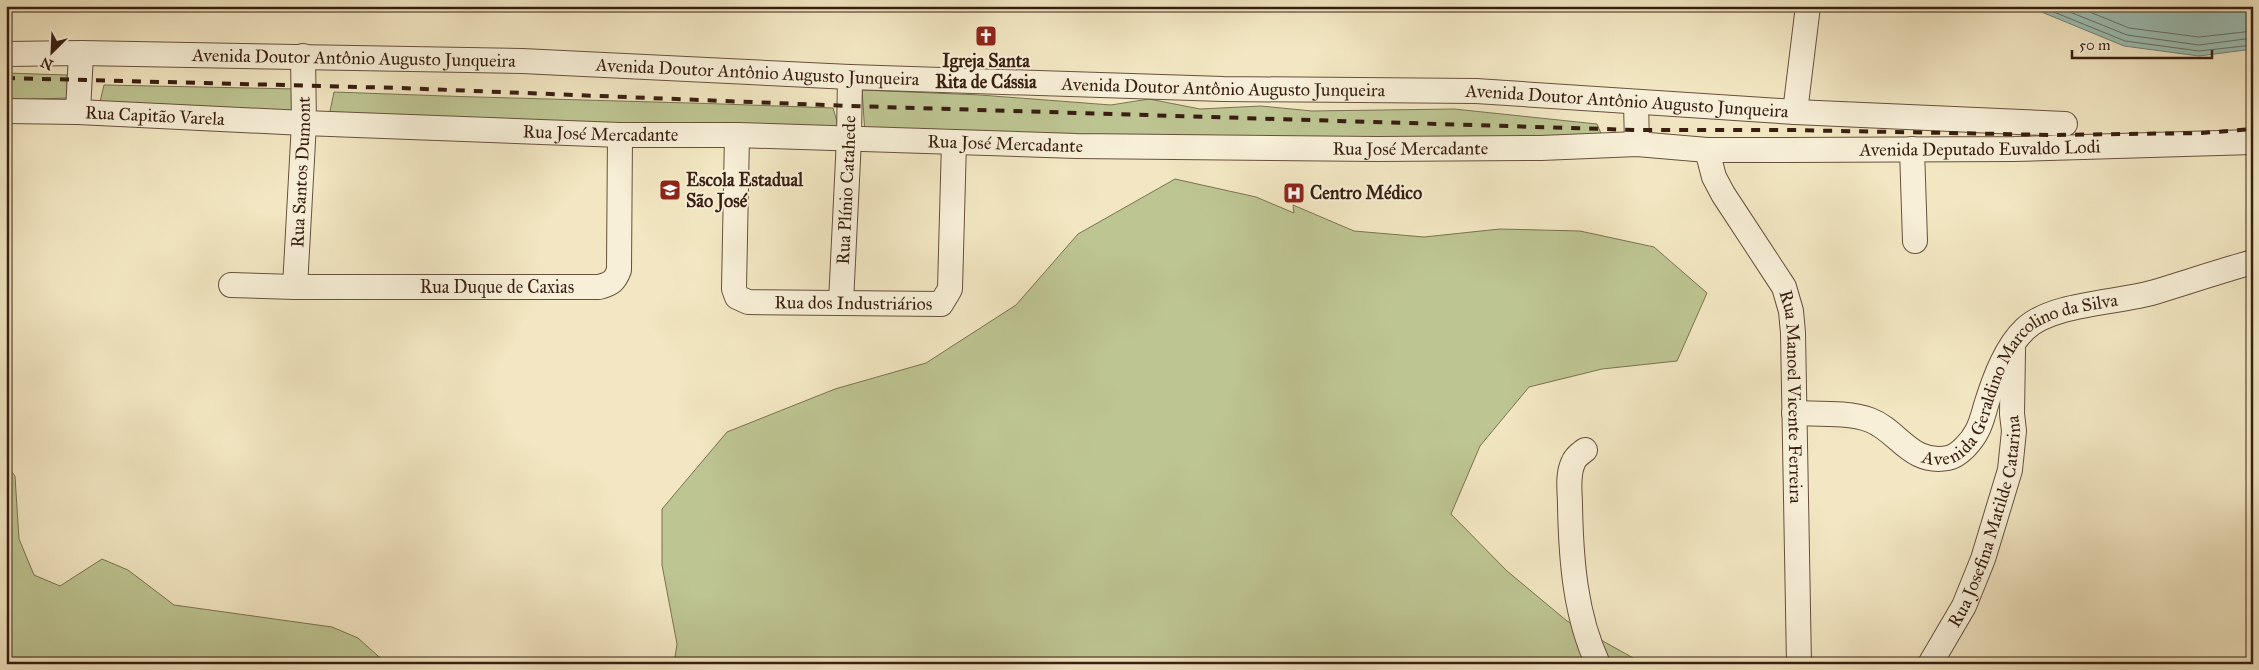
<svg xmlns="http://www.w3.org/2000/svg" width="2259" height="670" font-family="'IM FELL Great Primer',serif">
	<rect width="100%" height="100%" fill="#f2e7c2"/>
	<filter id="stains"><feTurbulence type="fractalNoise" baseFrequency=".004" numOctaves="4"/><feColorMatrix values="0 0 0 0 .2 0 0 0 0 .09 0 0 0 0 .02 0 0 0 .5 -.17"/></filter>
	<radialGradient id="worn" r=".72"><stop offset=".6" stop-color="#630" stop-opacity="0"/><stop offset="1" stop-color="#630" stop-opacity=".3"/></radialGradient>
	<g fill="#bdc592" stroke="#7b7252">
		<path d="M6,73L67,75V98L6,100Z"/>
		<path d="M104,85L297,89L300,118L99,106Z"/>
		<path d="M862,90L980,95L1111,105L1149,99L1200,109L1261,106L1312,111L1454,109L1597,124L1606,145L865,134Z"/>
		<path d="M334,92C500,99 667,101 833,108L841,135L329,116Z"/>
		<path d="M1175,179L1256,197L1294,213L1293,205L1354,231L1424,237L1500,229L1580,231L1654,247L1707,293L1677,361L1602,369L1529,387L1480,446L1451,514L1507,571L1567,621L1644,664H674L677,644L662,565V509L727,432L835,389L926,363L1016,305L1078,234Z"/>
		<path d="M6,464L15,476L19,539L34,575L60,586L102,559L128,570L174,605L332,627L358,638L387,664H6Z"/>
	</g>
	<path fill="#9bbfb5" stroke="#747f73" d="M2027,6H2253V49L2199,56L2124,46Z"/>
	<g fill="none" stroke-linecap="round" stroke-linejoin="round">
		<g stroke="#6a6e63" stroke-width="1">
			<path d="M2039,6L2125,41L2199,51L2253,45"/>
			<path d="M2055,6L2127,35L2199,45L2253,38"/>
			<path d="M2075,6L2129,28L2199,37L2253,31"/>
		</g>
		<g stroke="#67503d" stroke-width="26">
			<g id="minor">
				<path id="s1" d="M6,54L81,53L522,61L850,77L1223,89L1476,91L1795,112L2065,124"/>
				<path d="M1636,103L1637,144"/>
				<path id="s2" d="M6,111L78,112L304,123L620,135H737L1076,146L1377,149L1541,148L1637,144L1707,150H1789L2014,149L2253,142"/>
				<path d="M78,112L81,53"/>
				<path d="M1795,112L1808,6"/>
				<path id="s3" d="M737,135L734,289L737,297L748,302L941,304L950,289L954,142"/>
				<path d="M1912,149L1915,241"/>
				<path id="s4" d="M1707,150L1714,177L1723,194L1784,287L1791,311L1793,333L1799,664"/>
				<path id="s5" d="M231,285L295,287H599C611,284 615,281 619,270L620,135"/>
				<path id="s6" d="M295,287L304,123L303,56"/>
				<path id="s7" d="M841,302L849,139L850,77"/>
				<path id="s8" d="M1794,413C1816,414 1850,412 1870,420C1899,431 1910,465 1948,458C1959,456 1972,441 1977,431C1982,422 1984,411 1987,402C1995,377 2006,347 2025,329C2052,303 2118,303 2155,292C2188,282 2220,271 2253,262"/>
				<path d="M1585,450C1580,454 1575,457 1573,463C1567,476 1570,492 1570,505C1571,559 1575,615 1598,664"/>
				<path id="s9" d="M1930,664L1964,606L1983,559L2010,470L2014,431L2012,414L2013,350"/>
			</g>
		</g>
		<use href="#minor" stroke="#f7efd7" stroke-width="24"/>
		<path stroke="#391e11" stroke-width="4" stroke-dasharray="9 9" stroke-linecap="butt" d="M6,78L400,88L850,106L1636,130H1790L2054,135L2202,133L2253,129"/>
	</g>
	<defs>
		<g id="church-square" transform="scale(1.125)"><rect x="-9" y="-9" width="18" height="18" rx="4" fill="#8f2418" stroke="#f7efd7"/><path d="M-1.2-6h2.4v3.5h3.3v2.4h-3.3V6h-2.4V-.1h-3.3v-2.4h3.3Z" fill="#fff"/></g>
		<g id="school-square" transform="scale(1.125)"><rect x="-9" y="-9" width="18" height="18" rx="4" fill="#8f2418" stroke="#f7efd7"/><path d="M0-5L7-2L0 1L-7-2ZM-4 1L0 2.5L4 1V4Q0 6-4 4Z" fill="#fff"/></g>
		<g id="hospital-square" transform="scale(1.125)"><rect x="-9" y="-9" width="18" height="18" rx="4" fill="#8f2418" stroke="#f7efd7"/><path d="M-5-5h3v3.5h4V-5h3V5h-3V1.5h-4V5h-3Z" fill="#fff"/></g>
	</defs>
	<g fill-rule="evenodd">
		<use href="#church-square" x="986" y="36"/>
		<use href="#school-square" x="670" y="190"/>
		<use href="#hospital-square" x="1294" y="193"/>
	</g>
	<g text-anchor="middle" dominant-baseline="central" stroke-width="4" stroke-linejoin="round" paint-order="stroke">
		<g font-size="18" fill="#391e11" stroke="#f7efd7">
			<text stroke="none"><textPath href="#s1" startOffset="348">Avenida Doutor Antônio Augusto Junqueira</textPath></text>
			<text stroke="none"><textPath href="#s1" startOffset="752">Avenida Doutor Antônio Augusto Junqueira</textPath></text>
			<text stroke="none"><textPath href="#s1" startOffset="1218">Avenida Doutor Antônio Augusto Junqueira</textPath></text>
			<text stroke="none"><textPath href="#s1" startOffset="1622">Avenida Doutor Antônio Augusto Junqueira</textPath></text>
			<text stroke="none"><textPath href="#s2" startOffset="149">Rua Capitão Varela</textPath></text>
			<text stroke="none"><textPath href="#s2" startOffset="595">Rua José Mercadante</textPath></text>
			<text stroke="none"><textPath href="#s2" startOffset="1000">Rua José Mercadante</textPath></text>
			<text stroke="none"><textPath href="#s2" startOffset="1975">Avenida Deputado Euvaldo Lodi</textPath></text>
			<text stroke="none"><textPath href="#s2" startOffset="1405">Rua José Mercadante</textPath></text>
			<text stroke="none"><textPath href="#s6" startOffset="115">Rua Santos Dumont</textPath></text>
			<text stroke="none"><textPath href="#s7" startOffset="112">Rua Plínio Catahede</textPath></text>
			<text stroke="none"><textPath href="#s5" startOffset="266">Rua Duque de Caxias</textPath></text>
			<text stroke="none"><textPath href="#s3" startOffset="280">Rua dos Industriários</textPath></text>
			<text stroke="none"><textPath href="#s8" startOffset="280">Avenida Geraldino Marcolino da Silva</textPath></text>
			<text stroke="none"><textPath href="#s4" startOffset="269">Rua Manoel Vicente Ferreira</textPath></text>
			<text stroke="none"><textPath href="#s9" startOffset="155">Rua Josefina Matilde Catarina</textPath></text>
		</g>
		<g font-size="18" font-weight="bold" fill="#391e11" stroke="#f7efd7" text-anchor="start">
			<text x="986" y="61" text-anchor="middle">Igreja Santa<tspan x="986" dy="21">Rita de Cássia</tspan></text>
			<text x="686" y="180">Escola Estadual<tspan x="686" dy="21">São José</tspan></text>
			<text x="1310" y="193">Centro Médico</text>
		</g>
	</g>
	<rect width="2259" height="670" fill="none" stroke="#f2e7c2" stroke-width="25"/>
	<rect x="8" y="8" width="2244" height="655" fill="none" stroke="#391e11" stroke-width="2.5"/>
	<rect x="12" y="12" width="2234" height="645" fill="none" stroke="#391e11"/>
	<g transform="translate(52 52) rotate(204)" stroke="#f7efd7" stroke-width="4" paint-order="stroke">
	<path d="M0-4L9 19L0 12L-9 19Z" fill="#391e11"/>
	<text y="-8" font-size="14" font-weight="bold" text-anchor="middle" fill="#391e11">N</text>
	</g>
	<path d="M2072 50v8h140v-8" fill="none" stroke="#391e11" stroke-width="2.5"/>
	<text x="2079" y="50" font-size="15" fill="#391e11" stroke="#f7efd7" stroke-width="4" paint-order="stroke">50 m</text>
	<rect width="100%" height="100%" filter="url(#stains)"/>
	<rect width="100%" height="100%" fill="url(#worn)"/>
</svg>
